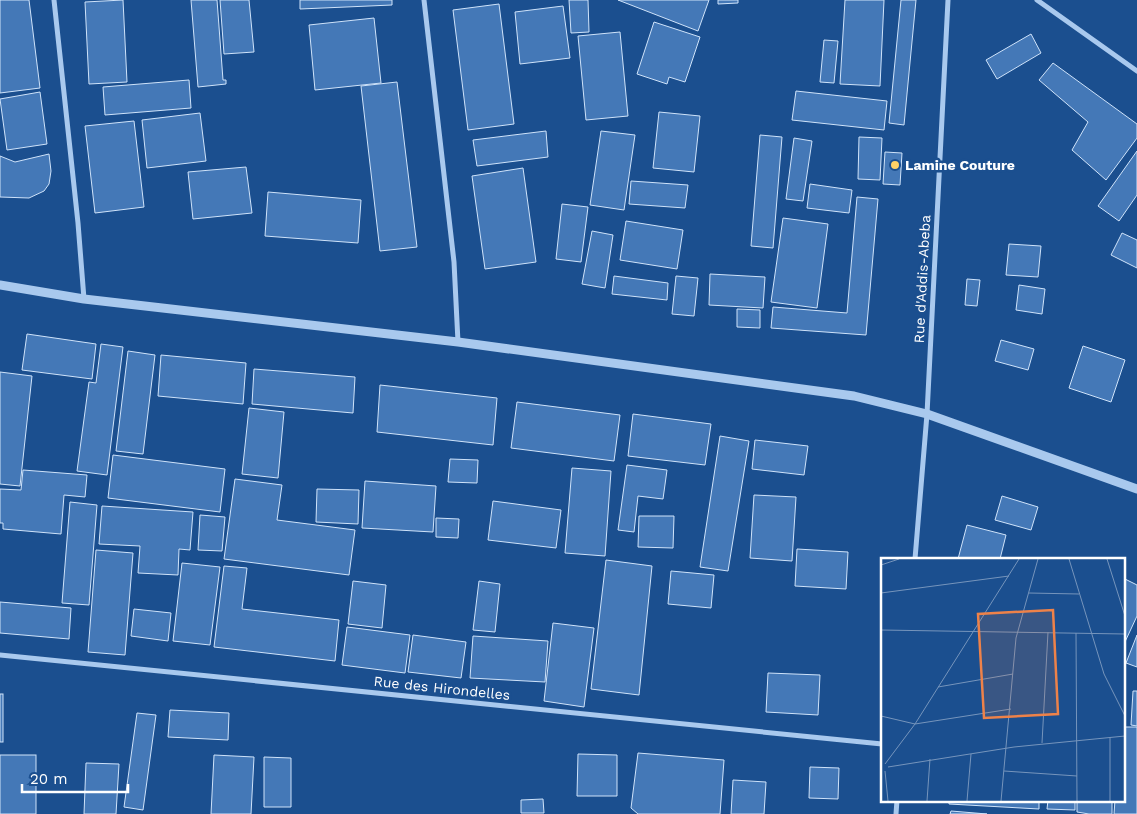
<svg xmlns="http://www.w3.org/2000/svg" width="1137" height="814" font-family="'Work Sans',sans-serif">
	<rect width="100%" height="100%" fill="#1b4f8f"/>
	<g fill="#4478b7" stroke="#cfe3fa">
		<path d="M0,0H29L40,88L0,93Z"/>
		<path d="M123,0L127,82L89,84L85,2Z"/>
		<path d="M191,0H217L223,80H226V84L198,87Z"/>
		<path d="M220,0H249L254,52L224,54Z"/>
		<path d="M300,0H392V5L300,9Z"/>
		<path d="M569,0H588L589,32L571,33Z"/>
		<path d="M618,0H709L698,31Z"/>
		<path d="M718,0H738V3L718,4Z"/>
		<path d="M845,0H884L880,86L840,84Z"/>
		<path d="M901,0H916L904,125L889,123Z"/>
		<path d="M499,4L514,124L468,130L453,10Z"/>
		<path d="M563,6L570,58L520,64L515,12Z"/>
		<path d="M374,18L381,83L315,90L309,25Z"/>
		<path d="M654,22L700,37L685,82L669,77L667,84L637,74Z"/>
		<path d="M620,32L628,116L586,120L578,36Z"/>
		<path d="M1031,34L1041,53L997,79L986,60Z"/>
		<path d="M824,40L838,41L834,83L820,82Z"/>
		<path d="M1053,63L1137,124V138L1106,180L1072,150L1088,122L1039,80Z"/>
		<path d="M189,80L191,108L105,115L103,87Z"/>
		<path d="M397,82L417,247L380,251L361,86Z"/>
		<path d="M796,91L887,101L884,130L792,120Z"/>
		<path d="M40,92L47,144L7,150L0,99Z"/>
		<path d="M659,112L700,116L694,172L653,168Z"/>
		<path d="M200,113L206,161L147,168L142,120Z"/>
		<path d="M134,121L144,207L95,213L85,126Z"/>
		<path d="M546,131L548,157L477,166L473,140Z"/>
		<path d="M601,131L635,135L624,210L590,205Z"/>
		<path d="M760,135L782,137L773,248L751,246Z"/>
		<path d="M859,137L882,138L880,180L858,179Z"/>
		<path d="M794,138L812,141L803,201L786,199Z"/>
		<path d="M1137,151V195L1119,221L1098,206Z"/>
		<path d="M885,152L902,153L900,185L883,184Z"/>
		<path d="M49,154L51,171L49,184L44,191L29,198L0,197V156L15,162Z"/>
		<path d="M246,167L252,213L193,219L188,172Z"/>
		<path d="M523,168L536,262L485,269L472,176Z"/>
		<path d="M631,181L688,185L685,208L629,204Z"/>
		<path d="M810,184L852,190L849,213L807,208Z"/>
		<path d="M268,192L361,200L358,243L265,236Z"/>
		<path d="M857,197L878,199L866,335L771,328L773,307L847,313Z"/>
		<path d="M562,204L588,207L581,262L556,259Z"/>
		<path d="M783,218L828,224L817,308L771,302Z"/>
		<path d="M626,221L683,230L677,269L620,260Z"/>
		<path d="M592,231L613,235L605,288L582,284Z"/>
		<path d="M1122,233L1137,240V268L1111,255Z"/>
		<path d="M1009,244L1041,246L1038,277L1006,275Z"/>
		<path d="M710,274L765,277L763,308L709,305Z"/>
		<path d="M614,276L668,283L667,300L612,294Z"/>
		<path d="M676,276L698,278L694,316L672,314Z"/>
		<path d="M967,279L980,280L977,306L965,305Z"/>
		<path d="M1019,285L1045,289L1042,314L1016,310Z"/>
		<path d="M737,309L760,310V328L737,327Z"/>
		<path d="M27,334L96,344L92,379L22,370Z"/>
		<path d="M1001,340L1034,349L1028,370L995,361Z"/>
		<path d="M101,344L123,347L107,475L77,471L89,382L96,383Z"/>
		<path d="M1083,346L1125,360L1111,402L1069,388Z"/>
		<path d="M128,351L155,355L143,454L116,451Z"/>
		<path d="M161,355L246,363L243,404L158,396Z"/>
		<path d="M254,369L355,377L353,413L252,404Z"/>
		<path d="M0,372L32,376L20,486L0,484Z"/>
		<path d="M380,385L497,398L493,445L377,432Z"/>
		<path d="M517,402L620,415L614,461L511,448Z"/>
		<path d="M249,408L284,412L278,478L242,474Z"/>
		<path d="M633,414L711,424L705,465L628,456Z"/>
		<path d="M720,436L749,441L728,571L700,567Z"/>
		<path d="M755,440L808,446L804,475L752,469Z"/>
		<path d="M113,455L225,469L220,512L108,498Z"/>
		<path d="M450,459L478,460L477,483L448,482Z"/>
		<path d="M627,465L667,470L663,499L638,496L634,532L618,530Z"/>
		<path d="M572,468L611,471L605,556L565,553Z"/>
		<path d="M23,470L87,475L85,497L64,495L61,534L3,529V523H0V489L21,490Z"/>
		<path d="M235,479L282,485L277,520L355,530L349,575L224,559Z"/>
		<path d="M365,481L436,486L433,532L362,528Z"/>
		<path d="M317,489L359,490L358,524L316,522Z"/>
		<path d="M754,495L796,497L792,561L750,558Z"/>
		<path d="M1002,496L1038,507L1031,530L995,520Z"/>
		<path d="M493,501L561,510L556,548L488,540Z"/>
		<path d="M70,502L97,505L89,605L62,603Z"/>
		<path d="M102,506L193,512L190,550L179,549L178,575L138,573L140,546L99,544Z"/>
		<path d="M200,515L225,517L222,551L198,550Z"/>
		<path d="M639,516H674L673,548L638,547Z"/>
		<path d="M436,518L459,519L458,538L436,537Z"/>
		<path d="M967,525L1006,535L1000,559H958Z"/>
		<path d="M797,549L848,552L846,589L795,586Z"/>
		<path d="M96,550L133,553L125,655L88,652Z"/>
		<path d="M606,560L652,566L639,695L591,689Z"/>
		<path d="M182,563L220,567L210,645L173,641Z"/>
		<path d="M224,566L247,568L242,609L339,620L335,661L214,647Z"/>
		<path d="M671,571L714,575L711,608L668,604Z"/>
		<path d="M1125,579L1137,585V616L1124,644L1123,643V583Z"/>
		<path d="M353,581L386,585L382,628L348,624Z"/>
		<path d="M479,581L500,584L495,632L473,630Z"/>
		<path d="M0,602L71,608L69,639L0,633Z"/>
		<path d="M134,609L171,613L168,641L131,636Z"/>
		<path d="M553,623L594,628L584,707L544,701Z"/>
		<path d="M347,627L410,635L405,673L342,665Z"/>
		<path d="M413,635L466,642L461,678L408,672Z"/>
		<path d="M1137,635V667L1126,663Z"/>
		<path d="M473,636L548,641L545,682L470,678Z"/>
		<path d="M768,673L820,675L818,715L766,712Z"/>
		<path d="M1133,691H1137V726L1131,725Z"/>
		<rect x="0" y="694" width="3" height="48"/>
		<path d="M170,710L229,713L228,740L168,737Z"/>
		<path d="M137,713L156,715L143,810L124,807Z"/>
		<path d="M1123,727H1137V814H1114L1115,800H1123Z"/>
		<path d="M638,753L724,760L720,814H638L631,808Z"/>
		<path d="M578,754L617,755V796H577Z"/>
		<rect x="0" y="755" width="36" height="59"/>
		<path d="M214,755L254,757L251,814H211Z"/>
		<path d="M264,757L291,758V807H264Z"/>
		<path d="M86,763L119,764L116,814H84Z"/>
		<path d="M810,767L839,768L838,799L809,798Z"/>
		<path d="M733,780L766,782L764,814H731Z"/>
		<path d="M543,799L544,813H521V800Z"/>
		<path d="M949,800H1039V809L949,804Z"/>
		<path d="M1048,800H1075V810L1047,809Z"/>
		<path d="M1077,800H1112V814H1089L1077,812Z"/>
		<path d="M951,811L987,814H950Z"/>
	</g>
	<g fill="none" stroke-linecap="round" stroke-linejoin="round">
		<g stroke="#a9c9ee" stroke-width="5">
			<path d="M54,0L78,223L84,299"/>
			<path d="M424,0L454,262L458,342"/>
			<path d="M1037,0L1137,71"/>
			<path d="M915,559L927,414L948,0"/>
			<path d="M0,655L882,744"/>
			<path d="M896,814L897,800"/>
		</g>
		<path stroke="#a9c9ee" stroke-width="9" d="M0,285L84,299L458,342L854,396L927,414L1137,489"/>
	</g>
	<circle fill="#ffd166" stroke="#1b4f8f" stroke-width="2" cx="895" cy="165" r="5"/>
	<g text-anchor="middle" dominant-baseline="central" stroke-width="5" stroke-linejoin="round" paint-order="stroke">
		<g font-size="14" font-weight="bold" fill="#fff" stroke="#1b4f8f" text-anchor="start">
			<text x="905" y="165">Lamine Couture</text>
		</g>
		<g font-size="14" fill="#fff" stroke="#1b4f8f">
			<text transform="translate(922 279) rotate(-87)">Rue d'Addis-Abeba</text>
			<text transform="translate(442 688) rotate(6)">Rue des Hirondelles</text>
		</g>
	</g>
	<g transform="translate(881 558)">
		<rect width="244" height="244" fill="#1b4f8f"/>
		<path fill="none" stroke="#7695bc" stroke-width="1" d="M188,1L223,116L244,158M226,1L244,58M0,7L18,1M0,35L128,18M148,35L198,36M0,72L244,76M195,75L196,243M57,129L132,116M0,158L34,166L130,151M229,179V243M161,185L167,74M4,206L34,166L138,1M7,209L133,189L244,178M4,213L7,243M123,213L196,218M46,243L49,201M86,243L90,196M120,243L135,80L157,1"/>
		<path fill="#ee8249" fill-opacity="0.15" stroke="#ee8249" stroke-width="2.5" d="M172,52L177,156L103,160L97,56Z"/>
		<rect width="244" height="244" fill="none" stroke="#fff" stroke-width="2.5"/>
	</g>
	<path d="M22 784v8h106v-8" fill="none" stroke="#ffffff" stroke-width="2.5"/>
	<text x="30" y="784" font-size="15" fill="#ffffff" stroke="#1b4f8f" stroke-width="4" paint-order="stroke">20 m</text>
</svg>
